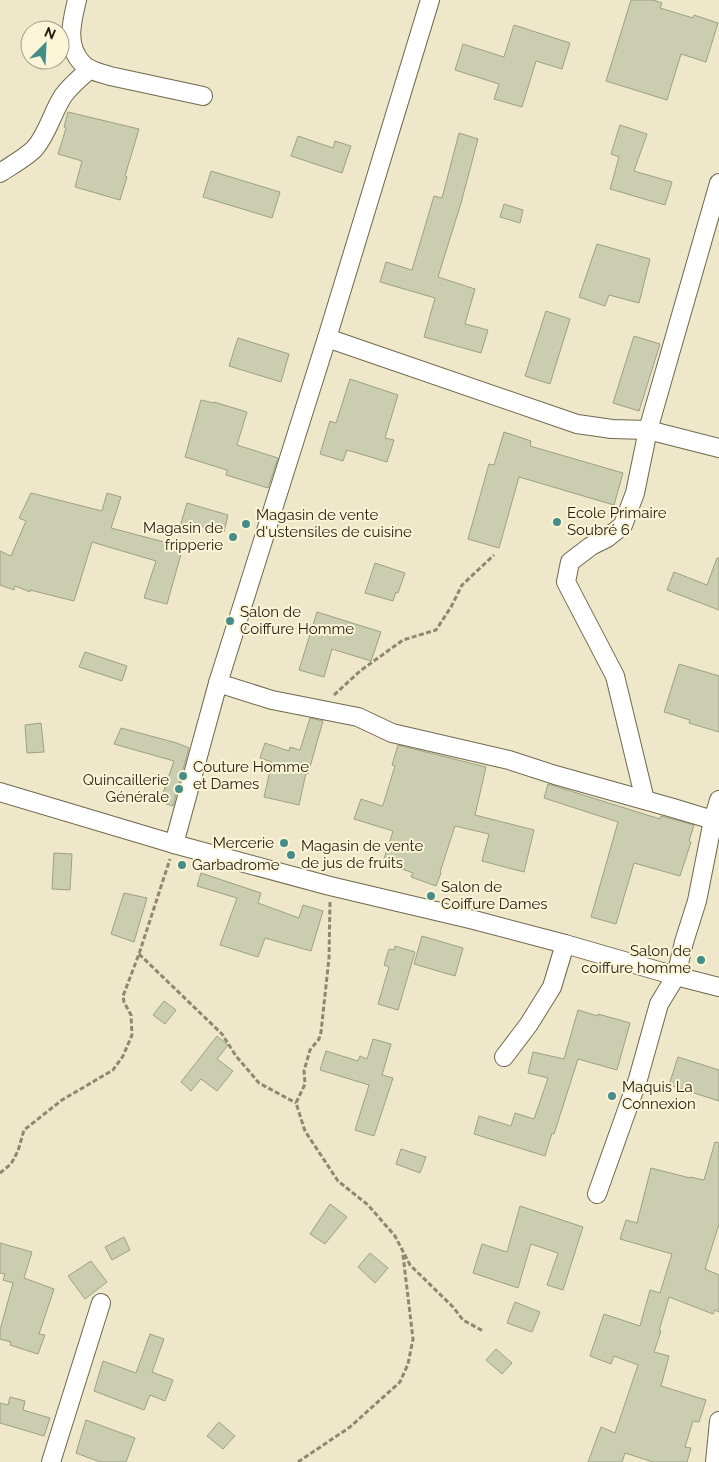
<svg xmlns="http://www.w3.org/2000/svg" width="719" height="1462" font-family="Raleway,sans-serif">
	<rect width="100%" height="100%" fill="#efe7c9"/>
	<g fill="#cacdb0" stroke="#9da184">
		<path d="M631,0H653L662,3L660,8L693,18L694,15L718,23L706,62L681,54L667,100L606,81Z"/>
		<path d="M514,25L570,43L562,69L536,61L522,107L494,99L499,84L455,70L463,44L504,57Z"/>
		<path d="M68,112L139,129L125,176L127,177L120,200L75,187L82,161L58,154L66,128L64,127Z"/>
		<path d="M620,125L647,134L634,171L672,182L665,205L610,189L619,157L611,154Z"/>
		<path d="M459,133L478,139L461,203L438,277L475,289L465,324L488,330L481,353L424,337L435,298L380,282L386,262L412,270L434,196L442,198Z"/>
		<path d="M298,136L333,148L335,141L351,146L342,173L291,156Z"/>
		<path d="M211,171L280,192L272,218L203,197Z"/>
		<path d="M504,204L523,210L520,223L500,217Z"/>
		<path d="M597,244L650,259L639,303L609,295L605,306L579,297Z"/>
		<path d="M546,311L570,319L550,384L525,376Z"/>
		<path d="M634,336L660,344L639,411L613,403Z"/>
		<path d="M238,338L289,354L281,382L229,366Z"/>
		<path d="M350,379L398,395L385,438L394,440L387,462L347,450L343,461L320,454L330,421L336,423Z"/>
		<path d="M201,400L214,403V402L247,412L237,445L278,458L268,488L226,475L227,470L185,457Z"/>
		<path d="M504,432L531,441L530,446L623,473L614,505L519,477L499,548L468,539L489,464L494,465Z"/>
		<path d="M31,493L102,511L107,493L121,497L111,528L183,547L167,604L144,598L156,561L92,542L74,601L30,590V592L15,586L14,590L0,585V551L11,556L26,521L19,518Z"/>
		<path d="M187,503L228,515L224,532L195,525L193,534L179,530Z"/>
		<path d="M717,558H719V610L667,590L674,572L707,585Z"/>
		<path d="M375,563L405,573L398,593L396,592L393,601L365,593Z"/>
		<path d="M317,612L381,632L371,661L332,649L324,677L299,670Z"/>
		<path d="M85,652L127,666L122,681L79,667Z"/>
		<path d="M679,664L719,676V732L689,723L690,720L664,712Z"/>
		<path d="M310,718L323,721L308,774L306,773L299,805L264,797L272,762L260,758L265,743L289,751L290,747L300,750Z"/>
		<path d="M41,723L44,752L27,753L25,725Z"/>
		<path d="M121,728L177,743L189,748L173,806L160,802L174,761L114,744Z"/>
		<path d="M398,745L486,767L475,815L534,830L524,872L482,861L489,834L455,826L440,872L441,873L436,886L411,877L413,873L383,862L393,831L354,819L361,799L382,806L383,805L395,766L392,765Z"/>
		<path d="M548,784L660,819L661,816L694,825L689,841L691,842L680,876L634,863L616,924L591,917L618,822L544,798Z"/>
		<path d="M54,853L72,854L70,890L52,889Z"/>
		<path d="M201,873L261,893L258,903L299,918L303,905L323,911L311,951L265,938L258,957L220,945L237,898L197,886Z"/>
		<path d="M124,893L147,898L134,942L111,934Z"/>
		<path d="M422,936L463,948L455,976L414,964Z"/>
		<path d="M395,946L415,952L398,1010L378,1004L389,967L384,965L389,949L394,950Z"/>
		<path d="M164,1001L176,1010L165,1024L153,1015Z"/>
		<path d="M578,1010L598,1016V1014L630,1023L617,1070L578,1059L554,1134L552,1133L545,1156L474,1134L479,1116L511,1126L515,1113L534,1119L548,1078L528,1073L533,1052L564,1059Z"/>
		<path d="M217,1036L228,1045L217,1059L233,1071L217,1091L201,1079L191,1091L181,1082Z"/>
		<path d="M373,1039L391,1044L382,1075L393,1078L374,1136L355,1130L369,1085L320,1070L326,1051L358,1061L360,1056L367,1059Z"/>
		<path d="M678,1057L719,1070V1101L669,1085Z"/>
		<path d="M715,1142L719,1143V1224L705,1269L719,1275V1312L715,1310L713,1314L669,1297L659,1331H661L654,1352L669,1356L661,1386L706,1400L699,1422L693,1421L685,1447L691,1448L687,1462H653L625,1453L622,1462H588L601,1427L615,1433L638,1365L614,1356L611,1364L590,1356L604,1314L640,1326L650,1290L660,1293L672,1254L620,1239L626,1220L637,1223L651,1168L690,1178V1177L704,1180Z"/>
		<path d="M401,1149L426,1157L420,1173L396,1164Z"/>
		<path d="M330,1204L347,1217L325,1244L310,1234Z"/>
		<path d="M520,1206L583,1227L563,1290L547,1285L558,1253L531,1244L518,1288L473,1273L482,1244L507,1252Z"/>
		<path d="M124,1237L130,1250L112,1260L105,1247Z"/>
		<path d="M0,1243L32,1252L24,1278L54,1289L39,1334L45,1335L38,1354L10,1345L11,1342L0,1339V1330L13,1283L3,1280L5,1274L0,1273Z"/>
		<path d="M370,1253L388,1268L375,1283L358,1267Z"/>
		<path d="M91,1261L107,1282L85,1299L68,1276Z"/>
		<path d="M515,1302L540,1312L532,1332L507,1323Z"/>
		<path d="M150,1334L164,1339L152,1372L173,1380L165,1401L150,1395L144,1410L94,1391L103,1361L136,1373Z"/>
		<path d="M496,1349L512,1363L502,1374L486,1360Z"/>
		<path d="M10,1397L25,1401L23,1410L50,1418L44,1436L0,1423V1403L8,1405Z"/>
		<path d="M86,1420L135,1438L126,1462H100L76,1453Z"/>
		<path d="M219,1422L235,1436L223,1449L207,1436Z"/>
	</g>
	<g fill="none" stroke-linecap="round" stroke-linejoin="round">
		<g stroke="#6f684d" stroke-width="20">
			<g id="minor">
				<path d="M77,0C72,21 65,45 82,63C88,71 101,73 110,76L203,96"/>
				<path d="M0,173C10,166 27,157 35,148C48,133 52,113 63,96C70,86 81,77 90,69"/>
				<path d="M327,338L577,424L612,429L648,430L719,448"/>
				<path d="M218,683L272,700L358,717L392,733L509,760L555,775L673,808L713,820"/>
				<path d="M0,792L174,844L330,886L474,920L565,944L676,976L684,942L697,901L713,820L719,800"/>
				<path d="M645,800L615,676L566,582L570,562L591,546L607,538L623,525L635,493L648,430L719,183"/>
				<path d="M174,844L218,683L327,338L430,0"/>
				<path d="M504,1057L529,1024L552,987L565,944"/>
				<path d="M597,1194L638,1079L659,1004L676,976L719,987"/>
				<path d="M51,1462L101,1303"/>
				<path d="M715,1462L719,1421"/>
			</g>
		</g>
		<g stroke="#8e8873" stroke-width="3" stroke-dasharray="5 2.5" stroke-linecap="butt">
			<path d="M334,695L360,671L403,640L436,630L451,607L462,585L494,555"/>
			<path d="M330,902L329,958L321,1032L319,1039L310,1050L304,1071L305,1084L296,1103L305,1131L338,1181L368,1205L395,1236L410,1265L453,1307L463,1320L483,1331"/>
			<path d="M139,954L222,1034L236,1056L259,1083L296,1103"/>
			<path d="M0,1173L11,1164L18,1151L24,1130L62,1100L113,1070L123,1056L132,1035L131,1015L124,1002L123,996L139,954L170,859"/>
			<path d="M298,1462L350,1427L400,1382L408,1364L413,1339L403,1255"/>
		</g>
		<use href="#minor" stroke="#fff" stroke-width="18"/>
	</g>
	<g fill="#458d88" stroke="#fcf4d6" stroke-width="2">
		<circle cx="557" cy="522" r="5"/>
		<circle cx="246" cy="524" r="5"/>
		<circle cx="233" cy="537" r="5"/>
		<circle cx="230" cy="621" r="5"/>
		<circle cx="183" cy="776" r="5"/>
		<circle cx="179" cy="789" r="5"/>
		<circle cx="284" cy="843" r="5"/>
		<circle cx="291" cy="855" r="5"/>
		<circle cx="182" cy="865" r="5"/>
		<circle cx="431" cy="896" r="5"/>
		<circle cx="701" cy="960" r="5"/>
		<circle cx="612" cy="1096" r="5"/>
	</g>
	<g text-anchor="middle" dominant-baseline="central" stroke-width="4" stroke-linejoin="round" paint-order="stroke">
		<g font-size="15" fill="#211e13" stroke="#fcf4d6" text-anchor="start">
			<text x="567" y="513">Ecole Primaire<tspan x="567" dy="17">Soubré 6</tspan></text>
			<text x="256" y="515">Magasin de vente<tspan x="256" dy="17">d'ustensiles de cuisine</tspan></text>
			<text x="223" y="528" text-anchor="end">Magasin de<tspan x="223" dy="17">fripperie</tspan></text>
			<text x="240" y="612">Salon de<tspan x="240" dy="17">Coiffure Homme</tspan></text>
			<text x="193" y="767">Couture Homme<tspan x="193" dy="17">et Dames</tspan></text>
			<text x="169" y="780" text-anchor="end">Quincaillerie<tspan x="169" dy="17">Générale</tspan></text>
			<text x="274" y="843" text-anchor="end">Mercerie</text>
			<text x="301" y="846">Magasin de vente<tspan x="301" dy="17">de jus de fruits</tspan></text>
			<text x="192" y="865">Garbadrome</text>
			<text x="441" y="887">Salon de<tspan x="441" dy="17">Coiffure Dames</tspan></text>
			<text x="691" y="951" text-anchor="end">Salon de<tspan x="691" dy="17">coiffure homme</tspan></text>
			<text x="622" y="1087">Maquis La<tspan x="622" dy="17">Connexion</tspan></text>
		</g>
	</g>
	<g transform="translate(45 45) rotate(24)"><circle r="24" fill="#fcf4d6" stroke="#a49e88"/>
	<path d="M0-4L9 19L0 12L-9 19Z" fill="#458d88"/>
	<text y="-8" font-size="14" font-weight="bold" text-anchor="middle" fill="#211e13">N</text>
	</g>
</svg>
